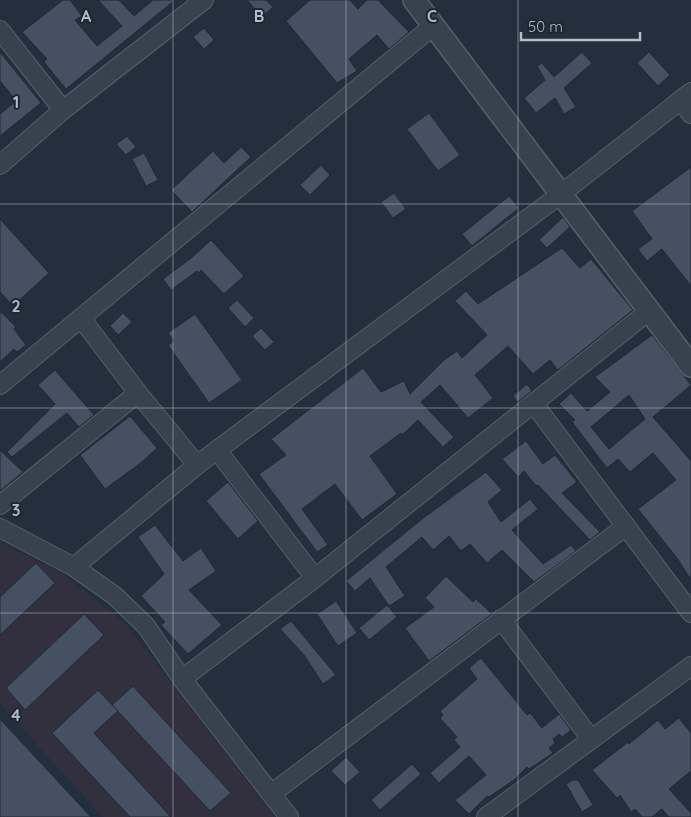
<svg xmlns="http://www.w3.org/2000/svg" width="691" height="817" font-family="Quicksand,sans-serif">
	<rect width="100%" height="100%" fill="#242f3e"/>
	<path fill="#32303f" d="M0,542L62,574L124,622L275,817H103L0,704Z"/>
	<g fill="#455162" stroke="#1f2835" fill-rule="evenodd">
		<path d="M63,0H70L82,16L75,20L97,46L122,26L98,0H119L134,16L153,0H175L66,89L44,62L47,59L22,32Z"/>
		<path d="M247,0H266L273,7L262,17Z"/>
		<path d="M310,0H350L358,9L367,0H378L409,32L389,49L377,35L349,59L357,71L337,83L286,21Z"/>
		<path d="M204,28L214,40L204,49L193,37Z"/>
		<path d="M0,52L41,103L0,136V114L16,101L0,81Z"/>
		<path d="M582,52L592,63L564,88L576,107L564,114L555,98L536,113L524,98L545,80L537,66L542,63L554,77Z"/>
		<path d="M649,52L670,75L658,86L637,63Z"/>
		<path d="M429,113L460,155L438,171L407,129Z"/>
		<path d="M127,136L136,147L126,155L116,144Z"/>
		<path d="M241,147L251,157L192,212L171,190L213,151L224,163Z"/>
		<path d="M144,153L158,180L146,186L132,159Z"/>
		<path d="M321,165L330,175L310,195L300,185Z"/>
		<path d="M691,167V286L662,249L647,261L638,249L652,239L632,211Z"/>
		<path d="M394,193L406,209L393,218L381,202Z"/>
		<path d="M509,196L519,208L472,246L462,234Z"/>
		<path d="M563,217L570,227L547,248L539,240Z"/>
		<path d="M0,219L49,273L13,306L0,292Z"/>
		<path d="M211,240L244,276L224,294L201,270L199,273L197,271L171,290L163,279L190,259Z"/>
		<path d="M562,248L580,268L591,259L633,310L558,370L550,360L533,374L508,346L475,375L493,398L468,418L440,385L421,402L454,437L443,447L418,420L402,435L401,433L370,456L397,494L362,520L335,484L302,509L328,545L317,552L259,474L286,455L271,439L363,368L381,392L404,381L410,394L444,360L457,351L462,358L487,335L455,301L466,291L478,304Z"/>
		<path d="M237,300L254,318L245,327L228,308Z"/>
		<path d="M0,311L16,327L14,329L26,345L17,352L14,349L0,362Z"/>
		<path d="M123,313L132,322L118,335L110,326Z"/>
		<path d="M195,314L242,380L209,403L168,345L174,341L168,333Z"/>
		<path d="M261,328L274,342L265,350L252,336Z"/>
		<path d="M652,335L691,385L653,417L691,461V580L677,558L638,509L676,480L653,453L630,472L618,459L607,468L572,422L575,420L559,404L571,393L587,411L610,392L595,377ZM629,395L645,419L609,449L591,427Z"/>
		<path d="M55,370L94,415L79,427L67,413L12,457L7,452L55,404L38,385Z"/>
		<path d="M527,384L532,391L518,402L513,396Z"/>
		<path d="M130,416L157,448L142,462L105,489L80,455Z"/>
		<path d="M526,441L543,464L555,455L577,482L562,493L600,532L590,540L538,485L536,486L524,471L518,477L502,459Z"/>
		<path d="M0,450L23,472L0,491Z"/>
		<path d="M486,472L502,490L488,502L501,522L530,499L538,509L512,530L543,564L571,545L576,551L534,582L502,550L487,563L470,544L461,551L449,536L433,550L422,537L386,567L405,596L389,606L370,578L355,591L346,581L422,519Z"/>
		<path d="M228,482L258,521L238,539L206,501Z"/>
		<path d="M155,525L183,561L201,548L216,571L189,590L222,625L188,654L161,625L165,622L141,596L164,574L138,537Z"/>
		<path d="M36,563L55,583L0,635V597Z"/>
		<path d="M446,576L473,602L476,599L492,614L429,661L405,628L434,607L425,598Z"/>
		<path d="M336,601L357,633L338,646L317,614Z"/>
		<path d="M387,605L397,617L369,640L359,628Z"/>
		<path d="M84,614L104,635L25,710L6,688Z"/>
		<path d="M291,621L336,675L323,684L304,655L280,629Z"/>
		<path d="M481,658L527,715L530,713L542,728L559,714L571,730L562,737L559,734L553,739L555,743L549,748L553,753L529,769L527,767L514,780L489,797L487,796L469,814L455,800L486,775L469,756L439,783L430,773L460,747L454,740L457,737L440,718L443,715L440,711L477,679L469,668Z"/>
		<path d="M133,686L231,793L210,811L112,705Z"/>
		<path d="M98,690L118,711L94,733L171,817H130L52,733Z"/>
		<path d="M679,718L691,733V771L669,789L691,813V817H669L662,809L652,817H642L635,809L631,812L620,795L617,798L592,770L628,742L629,744L658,720L665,729Z"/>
		<path d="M0,719L91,817H0Z"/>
		<path d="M346,757L360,772L345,785L331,771Z"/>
		<path d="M412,764L421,774L380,810L371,800Z"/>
		<path d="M573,780H578L593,805L582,812L566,784Z"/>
	</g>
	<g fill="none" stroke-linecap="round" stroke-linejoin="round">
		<g stroke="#565f6c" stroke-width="20">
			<g id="minor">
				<path d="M0,30L63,110"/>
				<path d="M680,100L691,114"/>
				<path d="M0,165L63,110L204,0"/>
				<path d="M81,318L138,393L197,465"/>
				<path d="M0,385L433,26"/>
				<path d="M534,404L691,613"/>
				<path d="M217,450L315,578"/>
				<path d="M0,505L138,393"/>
				<path d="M0,528L74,567L115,596L146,626L182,679L289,817"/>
				<path d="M74,567L197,465L561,194L691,92"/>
				<path d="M501,619L591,739"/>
				<path d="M182,679L315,578L649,311"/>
				<path d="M271,794L626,526"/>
				<path d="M486,817L691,666"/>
			</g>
		</g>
		<g stroke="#565f6c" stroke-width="24">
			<path id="tertiary" d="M414,0L691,366"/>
		</g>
		<use href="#minor" stroke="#38414e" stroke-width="18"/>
		<use href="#tertiary" stroke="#38414e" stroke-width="21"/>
	</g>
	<path fill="none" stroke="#b4bcc9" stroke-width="1" stroke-opacity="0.55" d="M173,0V817M346,0V817M518,0V817M0,204H691M0,408H691M0,613H691"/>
	<g font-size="16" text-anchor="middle" font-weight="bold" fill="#b4bcc9" stroke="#1d2633" stroke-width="4" stroke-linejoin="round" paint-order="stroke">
		<text x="86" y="22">A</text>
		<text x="259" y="22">B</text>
		<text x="432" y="22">C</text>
		<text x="16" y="108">1</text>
		<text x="16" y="312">2</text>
		<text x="16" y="516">3</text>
		<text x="16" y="721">4</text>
	</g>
	<path d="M521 32v8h119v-8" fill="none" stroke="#b4bcc9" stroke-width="2.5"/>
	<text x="528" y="32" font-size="15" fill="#b4bcc9" stroke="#1d2633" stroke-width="4" paint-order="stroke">50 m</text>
</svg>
